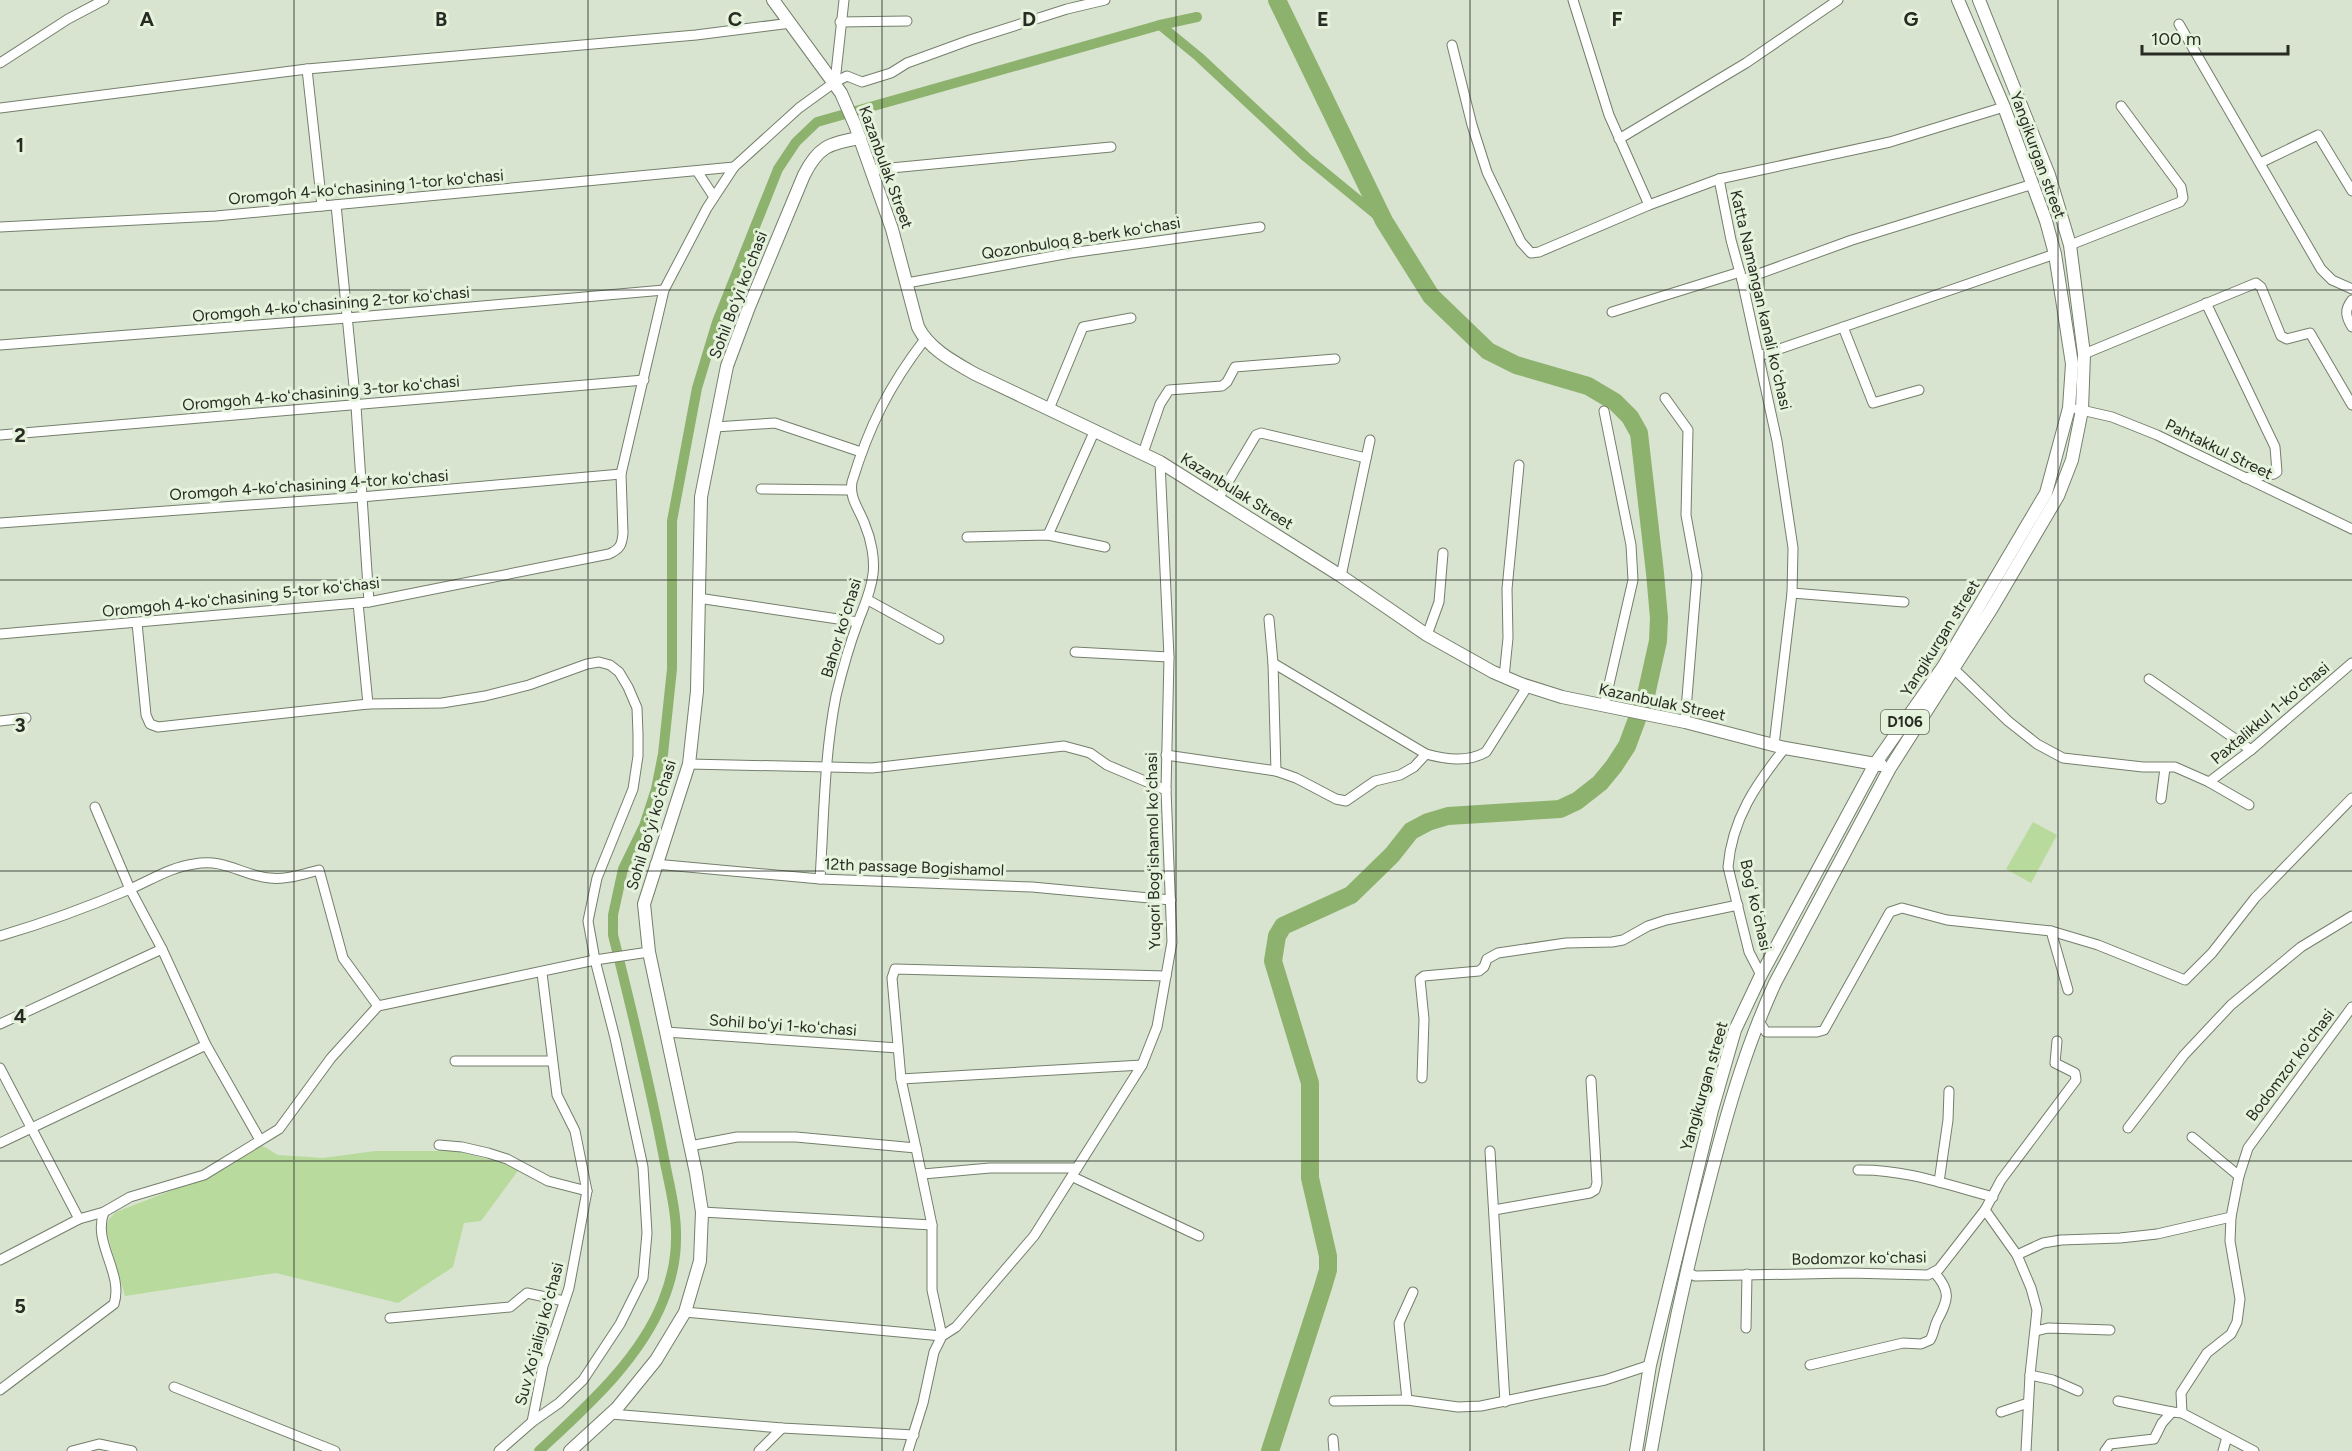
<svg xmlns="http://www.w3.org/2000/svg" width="2352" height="1451" font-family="Figtree,sans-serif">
	<rect width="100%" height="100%" fill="#d8e4cf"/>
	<g fill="#b8da9c">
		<path d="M2033,822L2057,835L2031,883L2006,869Z"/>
		<path d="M261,1145L278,1155L323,1158L375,1151H456L520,1168L481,1221L464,1223L453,1267L398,1303L276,1273L125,1296L106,1229L109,1219L116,1212L204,1178Z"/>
	</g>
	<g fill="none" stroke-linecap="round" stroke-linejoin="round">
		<g stroke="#8db26e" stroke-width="10">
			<path d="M1160,25L1199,57L1306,157L1384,221"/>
			<path d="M539,1451C585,1408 639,1361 663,1301C671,1281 676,1259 676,1239C677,1211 668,1180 663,1153C649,1080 631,1007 613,935V915L623,869L644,826L656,789L663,754L672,669V521L697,388L717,322L778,169L796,142L817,122L1160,25L1197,17"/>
		</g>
		<path stroke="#8db26e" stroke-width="18" d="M1270,1451L1323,1287L1328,1270V1256L1310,1178V1083L1273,961L1277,936L1283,926L1351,895L1392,855L1411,831L1428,822L1448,816L1560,809L1577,801L1600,783L1614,766L1627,746L1646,695L1658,641L1659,618L1655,573L1639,433L1630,417L1615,402L1588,386L1516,365L1488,351L1431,296L1384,221L1277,0"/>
		<g stroke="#747f6b" stroke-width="11">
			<g id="minor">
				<path d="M1573,0L1609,115L1649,205"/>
				<path d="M840,22L907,21"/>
				<path d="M2179,24L2321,269L2332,280L2352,289"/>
				<path d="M1452,45L1472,125L1487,172L1521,242L1531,253L1539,252L1649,205L1719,179L1890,142L2004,107"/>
				<path d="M0,63L68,19L104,0"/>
				<path d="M307,69L322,206"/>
				<path d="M835,82L844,0"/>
				<path d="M0,108L307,69L696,35L791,23"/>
				<path d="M1619,139L1746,63L1838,0"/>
				<path d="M2260,163L2318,135L2352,191"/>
				<path d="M870,170L1111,147"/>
				<path d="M697,171L714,197"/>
				<path d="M1719,179L1731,240L1742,280L1777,441L1793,548L1792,593L1774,745"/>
				<path d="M336,205L356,406L369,602"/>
				<path d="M0,227L216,216L734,167"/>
				<path d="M2070,245L2180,202L2183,198L2181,187L2121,106"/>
				<path d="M1742,280L1852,240L2033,184"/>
				<path d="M907,283L1070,253L1260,227"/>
				<path d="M2352,300C2344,310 2346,317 2352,327"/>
				<path d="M2206,303L2275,447L2277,472L2274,474L2245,478"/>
				<path d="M1612,312L1740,272"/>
				<path d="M1843,327L1873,403L1919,390"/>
				<path d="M0,345L347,318L664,290"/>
				<path d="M2084,354L2256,283L2261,287L2281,336L2287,339L2310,333L2352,405"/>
				<path d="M1759,356L2055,254"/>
				<path d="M1665,398L1688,430L1686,515L1697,575L1685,722"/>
				<path d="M1049,409L1083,327L1131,318"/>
				<path d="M2077,409L2112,417L2157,435L2352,529"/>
				<path d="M1604,411L1631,545L1633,580L1604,706"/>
				<path d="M715,427L775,423L861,452"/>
				<path d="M0,435L644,380"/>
				<path d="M1143,453L1160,404L1169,390L1222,386L1227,382L1235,367L1335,359"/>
				<path d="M761,489L851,490"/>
				<path d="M1218,499L1256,435L1261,433L1366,458"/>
				<path d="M0,523L361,497L621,474"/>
				<path d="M1048,535L1095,430"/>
				<path d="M967,537L1048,535L1105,547"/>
				<path d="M1341,576L1370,440"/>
				<path d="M1792,593L1904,602"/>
				<path d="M698,598L858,622"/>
				<path d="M868,600L939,639"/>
				<path d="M358,603L368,704"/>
				<path d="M1269,619L1273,663L1276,771"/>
				<path d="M137,623L146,715L150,724L158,727L368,704L442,703L485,696L529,685L587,664L599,662L610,665L619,672L628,687L637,708L638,734V756L633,789L597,878L588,921L595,960L615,1038L643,1167L647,1233L643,1278L620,1324L583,1380L559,1403L532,1422L499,1451"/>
				<path d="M0,634L369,602L609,554C620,549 622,545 623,533L621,474L664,290L707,208L734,167L799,108L835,82L847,76L862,82L891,73L907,63L970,40L1067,9L1105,0"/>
				<path d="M1427,635L1439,602L1443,553"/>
				<path d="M1075,652L1169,657"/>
				<path d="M1273,663L1426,754C1445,759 1467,763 1486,752L1527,687"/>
				<path d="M1955,670L2008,721L2037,744L2063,758L2143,767H2175L2209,782L2251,750L2352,663"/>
				<path d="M1504,677L1508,638L1507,589L1519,465"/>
				<path d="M2149,679L2251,750"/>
				<path d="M0,721L26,718"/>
				<path d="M1166,755L1276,771L1296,778L1336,799L1346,801L1375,781L1400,775L1414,767L1426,754"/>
				<path d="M689,764L872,768L1064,746L1090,753L1107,765L1166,790"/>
				<path d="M2209,782L2249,805"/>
				<path d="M2161,799L2165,768"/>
				<path d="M655,864L820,879L1032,887L1171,900"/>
				<path d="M820,879C824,818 824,757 836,696C842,671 849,646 858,622C864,606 871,592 873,574C875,559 871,539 865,525C860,510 849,499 852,482C869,426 889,386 925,339"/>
				<path d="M2051,931L2068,990"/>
				<path d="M0,936C44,923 88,907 130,889C151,880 171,867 194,864C226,858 242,876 270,878C286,880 303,874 319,870L343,958L378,1006"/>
				<path d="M162,949L206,1045"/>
				<path d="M1761,975L1749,952L1728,867C1732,819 1756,784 1785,748"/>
				<path d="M1758,1020L1766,1032H1817L1824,1030L1890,912L1902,908L1947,920L2051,931L2098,945L2185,980L2212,953L2255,898L2352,798"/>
				<path d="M0,1024L162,949L130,889L95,807"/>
				<path d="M666,1032L898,1048"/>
				<path d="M455,1061H551"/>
				<path d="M0,1068L79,1219L104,1212L130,1197L204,1175L279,1129L331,1058L378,1006L595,960L649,952"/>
				<path d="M1422,1078L1424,1019L1420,979L1424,976L1479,971L1484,967L1487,959L1498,953L1566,943L1612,942L1623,940L1648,926L1666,920L1738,905"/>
				<path d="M901,1079L1142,1065"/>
				<path d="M2128,1128L2184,1055L2231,1005L2301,947L2352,916"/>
				<path d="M2192,1137L2239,1176"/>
				<path d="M0,1143L206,1045L260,1140"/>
				<path d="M439,1145L462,1147L488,1153L507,1159L548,1181L587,1191"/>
				<path d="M690,1146L737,1137H796L916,1148L901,1079L892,978L895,969L1166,976"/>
				<path d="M1490,1151L1505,1402"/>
				<path d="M1858,1170C1904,1169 1948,1185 1993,1197"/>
				<path d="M923,1174L990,1168H1077"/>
				<path d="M1073,1177L1199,1236"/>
				<path d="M1939,1182L1948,1120L1949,1091"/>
				<path d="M1494,1210L1590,1193L1595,1190L1597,1183L1591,1080"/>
				<path d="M1985,1210L2001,1180L2076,1080L2075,1073L2055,1063L2057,1041"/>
				<path d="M702,1212L932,1225"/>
				<path d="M2017,1255L2031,1288L2037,1310L2030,1375L2026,1451"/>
				<path d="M0,1260L79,1219"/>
				<path d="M1687,1272L1695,1276L1849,1273L1928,1275L1939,1269L1985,1210L2017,1255L2043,1243L2061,1240L2120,1238L2157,1234L2231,1217L2239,1176L2248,1148L2352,1007"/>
				<path d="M685,1312L942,1336L932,1290V1225L916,1148"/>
				<path d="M390,1318L510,1307L527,1293L564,1301"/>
				<path d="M1746,1328L1747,1274"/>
				<path d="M2036,1331L2048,1328L2110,1330"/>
				<path d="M1810,1365L1903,1343L1921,1344L1930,1340C1934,1334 1934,1327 1937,1321C1948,1300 1952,1292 1934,1272"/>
				<path d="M2030,1375L2053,1380L2078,1391"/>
				<path d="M174,1387L335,1451"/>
				<path d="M0,1390L114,1304C124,1273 92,1243 104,1212"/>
				<path d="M1407,1400L1399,1323L1413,1292"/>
				<path d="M1334,1401L1407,1400L1458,1407L1481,1406L1605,1380L1650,1365"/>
				<path d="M2118,1401L2172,1412"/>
				<path d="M2001,1412L2028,1403"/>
				<path d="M2182,1413L2181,1393L2207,1353L2231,1334L2237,1322L2240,1299L2230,1241L2231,1217"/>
				<path d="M611,1414L782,1428L914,1435"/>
				<path d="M532,1422L543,1366L569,1288L587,1191L575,1131L557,1095L542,973"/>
				<path d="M1333,1439L1334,1451"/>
				<path d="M72,1451L99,1444L132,1451"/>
				<path d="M759,1451L782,1428"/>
				<path d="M908,1451L923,1403L934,1352L942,1336L956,1327L1034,1236L1142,1065L1157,1027L1172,942L1166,790L1169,657L1160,462"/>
				<path d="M2105,1451L2110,1444L2154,1439L2162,1423L2172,1412L2182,1413L2254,1451"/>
				<path d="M2223,1451L2227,1437"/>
			</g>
		</g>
		<g stroke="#747f6b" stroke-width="14">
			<g id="major">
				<path d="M773,0L841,93L855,125L892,229L918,327C929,349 954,362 975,374L1160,462L1341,576L1427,635L1493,672L1521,684L1562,697L1685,722L1785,748L1881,765"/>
				<path d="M570,1451L617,1408L656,1360L685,1312L700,1261L702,1212L696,1173L649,952L644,904L689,764L697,691L701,497L727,366L749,307L804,175C818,147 829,143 860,138"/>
				<path d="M1636,1451L1650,1365L1712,1110L1735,1030L1761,975L1875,764L1943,667L2046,493L2069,408L2072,364L2055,254L2046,221L2004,107L1958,0"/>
				<path d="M1651,1451C1667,1359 1686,1268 1710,1178C1727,1112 1746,1046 1775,983L1890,768L1992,608L2058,496L2072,460L2082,410L2084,354L2070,245L2049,175L1979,0"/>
			</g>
		</g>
		<use href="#minor" stroke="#fff" stroke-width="9"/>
		<use href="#major" stroke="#fff" stroke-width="12"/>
	</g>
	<path fill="none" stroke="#272b23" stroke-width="1.5" stroke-opacity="0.55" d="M294,0V1451M588,0V1451M882,0V1451M1176,0V1451M1470,0V1451M1764,0V1451M2058,0V1451M0,290H2352M0,580H2352M0,871H2352M0,1161H2352"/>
	<g text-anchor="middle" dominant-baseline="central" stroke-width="6" stroke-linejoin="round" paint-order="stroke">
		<rect fill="#e5f2dc" stroke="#60675a" stroke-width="1.5" x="1881" y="710" width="48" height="24" rx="4.5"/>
		<g font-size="15" font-weight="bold" fill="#272b23">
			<text x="1905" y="722">D106</text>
		</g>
		<g font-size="16" fill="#272b23" stroke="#e5f2dc">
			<text transform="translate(2038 155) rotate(70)">Yangikurgan street</text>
			<text transform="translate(886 167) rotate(70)">Kazanbulak Street</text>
			<text transform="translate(366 187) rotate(-5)">Oromgoh 4-koʻchasining 1-tor koʻchasi</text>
			<text transform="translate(1081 238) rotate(-9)">Qozonbuloq 8-berk koʻchasi</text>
			<text transform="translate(738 295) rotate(-69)">Sohil Boʻyi koʻchasi</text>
			<text transform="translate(1761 300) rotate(77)">Katta Namangan kanali koʻchasi</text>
			<text transform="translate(331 304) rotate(-5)">Oromgoh 4-koʻchasining 2-tor koʻchasi</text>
			<text transform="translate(321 393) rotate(-5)">Oromgoh 4-koʻchasining 3-tor koʻchasi</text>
			<text transform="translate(2219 449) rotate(26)">Pahtakkul Street</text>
			<text transform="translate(309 485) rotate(-4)">Oromgoh 4-koʻchasining 4-tor koʻchasi</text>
			<text transform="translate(1237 491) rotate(32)">Kazanbulak Street</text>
			<text transform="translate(241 597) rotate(-6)">Oromgoh 4-koʻchasining 5-tor koʻchasi</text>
			<text transform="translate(841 628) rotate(-73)">Bahor koʻchasi</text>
			<text transform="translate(1940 638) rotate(-58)">Yangikurgan street</text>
			<text transform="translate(1662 702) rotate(12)">Kazanbulak Street</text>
			<text transform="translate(2270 713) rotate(-40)">Paxtalikkul 1-koʻchasi</text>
			<text transform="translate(651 825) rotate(-73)">Sohil Boʻyi koʻchasi</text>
			<text transform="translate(1153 851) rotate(-91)">Yuqori Bogʻishamol koʻchasi</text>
			<text transform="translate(914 867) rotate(2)">12th passage Bogishamol</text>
			<text transform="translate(1756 905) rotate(77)">Bogʻ koʻchasi</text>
			<text transform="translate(783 1025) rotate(4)">Sohil boʻyi 1-koʻchasi</text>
			<text transform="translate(2290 1065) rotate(-53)">Bodomzor koʻchasi</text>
			<text transform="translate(1704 1086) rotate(-74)">Yangikurgan street</text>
			<text transform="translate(1859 1258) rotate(-1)">Bodomzor koʻchasi</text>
			<text transform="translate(539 1334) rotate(-75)">Suv Xoʻjaligi koʻchasi</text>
		</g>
	</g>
	<g font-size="20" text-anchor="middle" font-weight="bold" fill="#272b23" stroke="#e5f2dc" stroke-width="6" stroke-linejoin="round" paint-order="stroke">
		<text x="147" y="26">A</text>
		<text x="441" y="26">B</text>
		<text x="735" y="26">C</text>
		<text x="1029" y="26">D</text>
		<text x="1323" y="26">E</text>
		<text x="1617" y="26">F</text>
		<text x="1911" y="26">G</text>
		<text x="20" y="152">1</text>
		<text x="20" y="442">2</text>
		<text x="20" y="732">3</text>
		<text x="20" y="1023">4</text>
		<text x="20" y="1313">5</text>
	</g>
	<path d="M2142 45v9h146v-9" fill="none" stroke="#272b23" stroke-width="3"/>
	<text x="2151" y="45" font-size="18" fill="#272b23" stroke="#e5f2dc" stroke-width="4.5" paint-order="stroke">100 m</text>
</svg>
